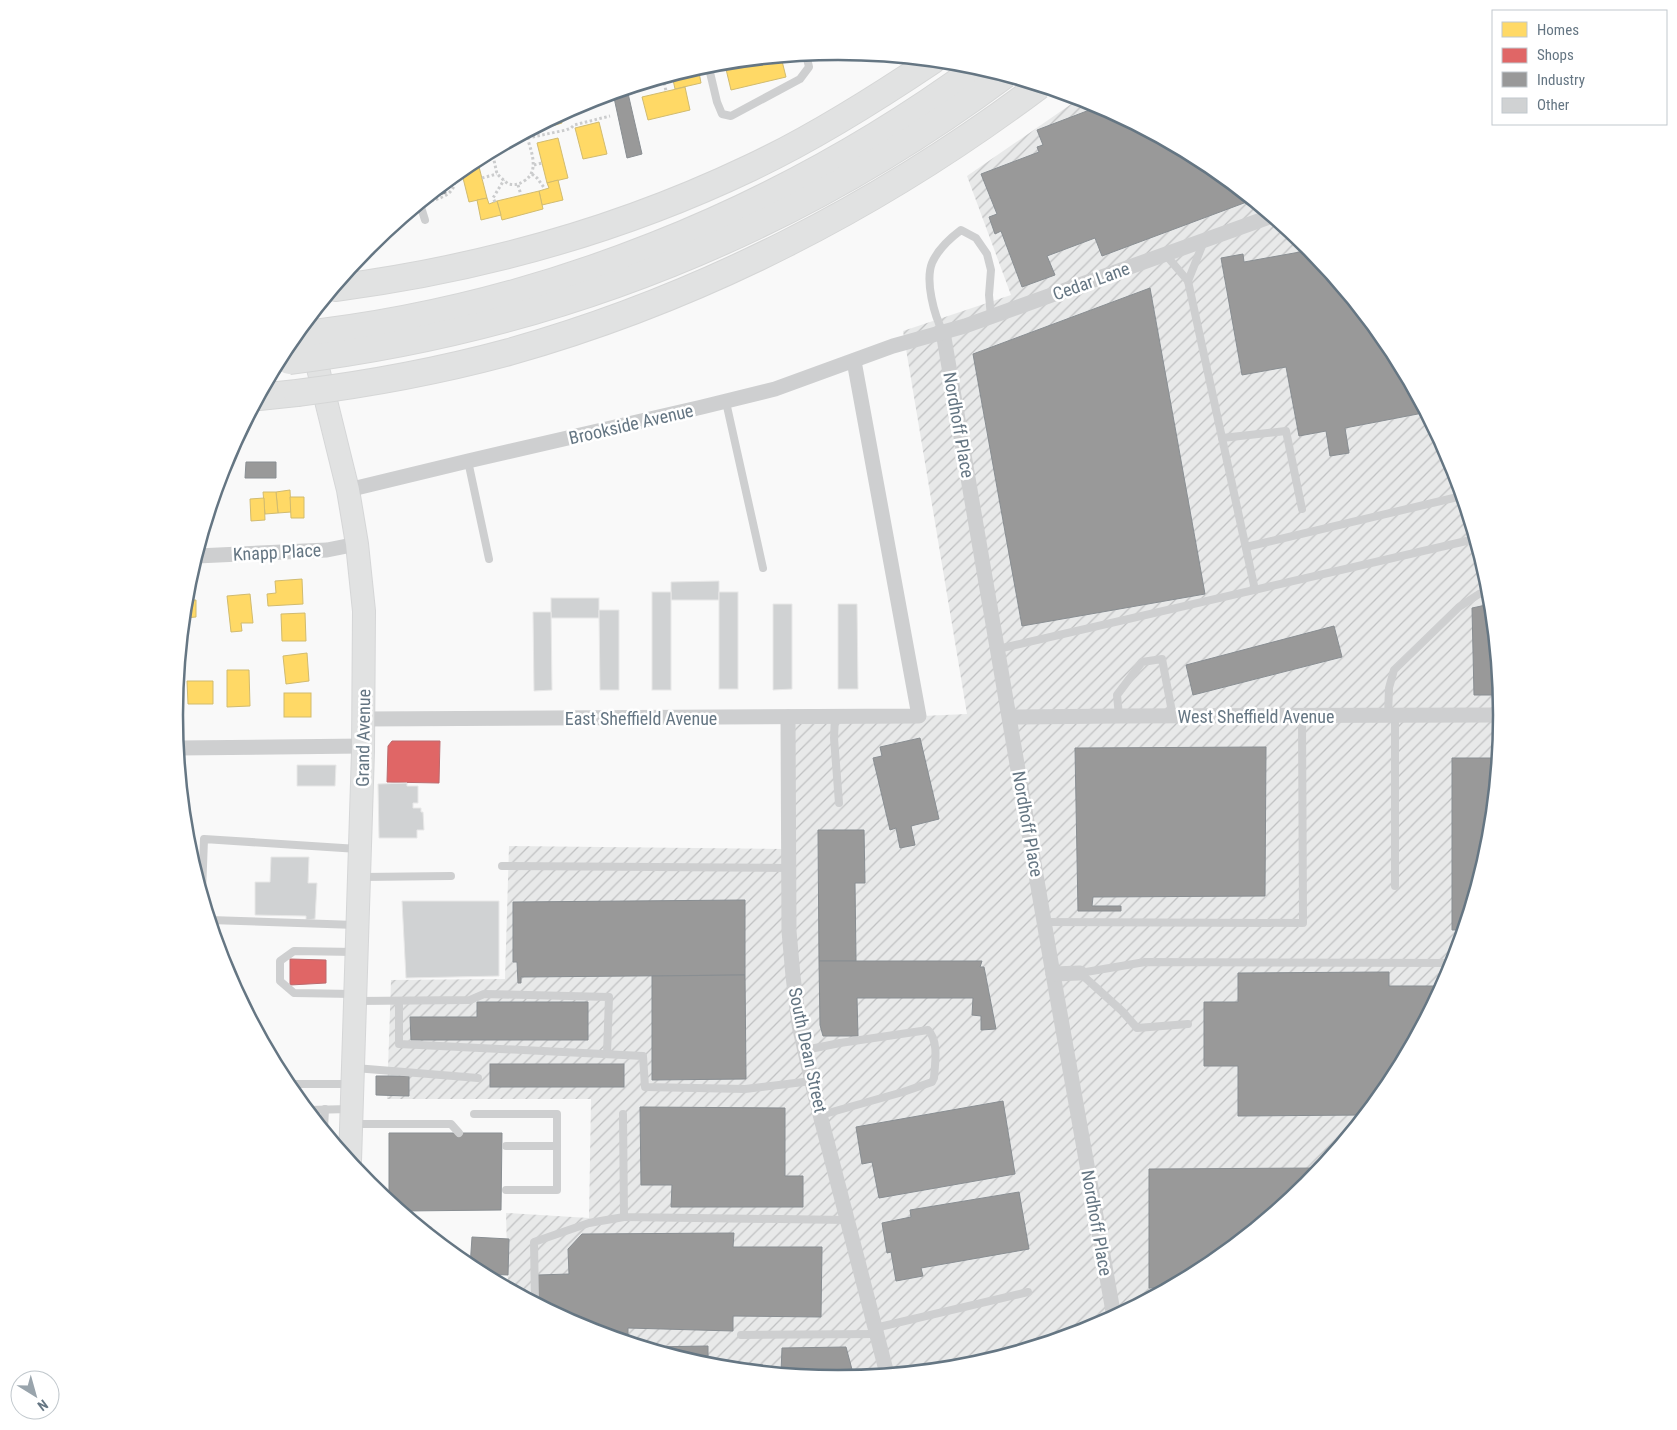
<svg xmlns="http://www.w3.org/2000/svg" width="1677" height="1430" font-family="'Roboto Condensed',sans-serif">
	<defs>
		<pattern id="industrial-furrows" width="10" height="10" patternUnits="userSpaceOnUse" patternTransform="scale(1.25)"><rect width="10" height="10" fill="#e8e9e9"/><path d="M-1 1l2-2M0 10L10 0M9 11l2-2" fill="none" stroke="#c0c1c2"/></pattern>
	</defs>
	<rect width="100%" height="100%" fill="#f9f9f9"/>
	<path fill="url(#industrial-furrows)" d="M1080,98L1093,102L1207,163L1308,246L1391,346L1452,461L1490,586L1502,715L1489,845L1452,969L1390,1084L1308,1185L1207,1267L1092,1328L968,1366L838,1379L709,1366L584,1328L508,1287L506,1213L589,1218L591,1099H387L391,980L505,979L509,846L783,849L785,722L967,714L903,331L1011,295L967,176Z"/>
	<g fill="#ffd966" stroke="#d1bb6f">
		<path d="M781,57L786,77L731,90L725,65L743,61Z"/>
		<path d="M698,67L701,83L675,89L672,75Z"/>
		<path d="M685,87L690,110L648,120L642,97Z"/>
		<path d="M560,115L562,123L542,129L541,125Z"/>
		<path d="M599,122L607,154L583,159L575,128Z"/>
		<path d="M558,138L568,178L547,183L537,143Z"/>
		<path d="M477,159L487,198L469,202L461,170Z"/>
		<path d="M558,180L563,200L542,205L539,191L549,188L547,183Z"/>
		<path d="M539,191L543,209L502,220L497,201Z"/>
		<path d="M487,198L489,204L497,201L501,215L481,220L477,200Z"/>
		<path d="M290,490L291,512L278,513L276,492Z"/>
		<path d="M263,492H276L278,513L265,514Z"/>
		<path d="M290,497H304V518H291Z"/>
		<path d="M264,498L265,520L251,521L250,499Z"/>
		<path d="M302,579L303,604L268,606L267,594L276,593L275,581Z"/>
		<path d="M250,594L253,623H241L242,631L231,632L227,596Z"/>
		<path d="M186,600H196V617L184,618Z"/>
		<path d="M305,613L306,641H282L281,614Z"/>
		<path d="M307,653L309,681L286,684L283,656Z"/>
		<path d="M227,670H249L250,706L227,707Z"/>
		<path d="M187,681H213V704H188Z"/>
		<rect x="284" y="693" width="27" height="24"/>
	</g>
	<g fill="#e06666" stroke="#bb6b6f">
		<path d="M392,741H440L439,783L387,782L388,746Z"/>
		<path d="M290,959L326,960V983L290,985Z"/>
	</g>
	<g fill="#999" stroke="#898e92">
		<path d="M627,89L642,154L627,158L613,93Z"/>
		<path d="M1100,106L1207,163L1252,200L1102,256L1095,238L1047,256L1055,275L1022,287L1001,231L995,234L989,217L997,214L981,174L1039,152L1037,147L1043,145L1037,130Z"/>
		<path d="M444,184L446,193L430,198L429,196Z"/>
		<path d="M1311,250L1391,346L1421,404L1423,413L1345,428L1349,453L1330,456L1326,431L1299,436L1286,367L1242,375L1221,258L1243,254L1244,262Z"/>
		<path d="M1150,288L1205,594L1022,626L973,354Z"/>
		<path d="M246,462H276V478H245Z"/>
		<path d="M1491,604L1500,695H1474L1472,608Z"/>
		<path d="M1334,626L1342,657L1193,695L1186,665Z"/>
		<path d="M920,738L939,819L911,826L915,845L900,848L896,828L890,830L873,758L882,756L880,747Z"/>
		<path d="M1266,747L1265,896L1093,897L1092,906H1121V911H1078L1075,748Z"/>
		<path d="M1452,758H1498L1489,845L1464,930H1452Z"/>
		<path d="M818,830H864L865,883H855L856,961H819Z"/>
		<path d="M745,900V975L521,977V983H518L517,962H513V902Z"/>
		<path d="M819,961H982L980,967H984L996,1029L981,1030V1016L972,1015L973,998H857L858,1036H823L820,1025Z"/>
		<path d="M1389,972V986H1443L1390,1084L1365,1115L1238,1116V1066H1204V1002H1238V973Z"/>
		<path d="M745,975L746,1079L652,1080V976Z"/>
		<path d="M477,1002H588V1040H411L410,1017H477Z"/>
		<rect x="490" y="1064" width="134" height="23"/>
		<path d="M376,1076H409V1096L376,1095Z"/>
		<path d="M1003,1101L1015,1174L879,1198L872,1162L862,1164L856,1127Z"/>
		<path d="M640,1107L785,1108V1176H803V1207H671L672,1185H641Z"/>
		<path d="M389,1133H502L501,1210L402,1211L389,1200Z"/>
		<path d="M1321,1168L1308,1185L1207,1267L1167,1288H1149V1169Z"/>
		<path d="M1019,1192L1029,1249L921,1268L923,1276L896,1281L891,1252L887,1253L882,1223L911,1217L910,1210Z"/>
		<path d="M734,1233L733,1247H822L821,1317L733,1316V1331L628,1328V1335H608L584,1328L538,1304V1275L569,1274L568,1249L582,1234Z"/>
		<path d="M472,1237L509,1239L508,1275L483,1274L470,1267Z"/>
		<path d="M708,1346V1366L647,1347Z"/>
		<path d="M846,1347L854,1377L838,1379L781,1373L782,1348Z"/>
	</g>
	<g fill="#d0d2d3" stroke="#e8e8e8">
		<path d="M719,581V600H671V582Z"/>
		<rect x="652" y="592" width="19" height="98"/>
		<rect x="719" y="592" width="19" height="97"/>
		<rect x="551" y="598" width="48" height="20"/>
		<path d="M773,604H792V689L773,690Z"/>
		<path d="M838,604H857L858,689H838Z"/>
		<path d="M599,610H619V690H600Z"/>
		<path d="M533,612H551L552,690L534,691Z"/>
		<path d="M297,765H336L335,786H297Z"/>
		<path d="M407,783V786H418V803H413V808H421V812H423L424,830H417V838H379L378,784Z"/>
		<path d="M271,857H309L308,883H317L315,919L306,920V916L255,915V882H270Z"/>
		<path d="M402,901H499V976L406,978Z"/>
	</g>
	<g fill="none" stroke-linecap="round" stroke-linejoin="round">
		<g stroke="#d5d6d7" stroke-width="24">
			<path id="primary" d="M311,340L348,490L357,544L364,611L363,751L350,1161"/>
		</g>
		<g stroke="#d5d6d6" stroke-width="28">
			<g id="highway">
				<path d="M335,288C480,269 618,231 750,168C814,138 874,100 932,61"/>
				<path d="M259,397L297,393"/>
			</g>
		</g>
		<g stroke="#cbcccd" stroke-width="3" stroke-dasharray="2.5 2.5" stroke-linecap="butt">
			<path d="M663,78L666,91"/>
			<path d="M508,142L566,130L571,128L574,125L610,116"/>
			<path d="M492,151L497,174L508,184C515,185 518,185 524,181C541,171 530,149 526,133"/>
			<path d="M534,165L542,163"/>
			<path d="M532,174L537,178L545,189"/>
			<path d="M482,178L497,174"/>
			<path d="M518,185L521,195"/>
			<path d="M431,201C445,197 457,192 455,175"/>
			<path d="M495,202L493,198L504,180"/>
		</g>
		<g stroke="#cecfd0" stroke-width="8">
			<path d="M708,64L717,102L722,114L731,116L800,79L809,67L806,54"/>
			<path d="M420,204L425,220"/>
			<path d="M1165,254L1188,281L1255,590"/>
			<path d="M1188,281L1204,241"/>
			<path d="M943,332C934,315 925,281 932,263C938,249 949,239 961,230L976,238L987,254L991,270L989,295L991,317"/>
			<path d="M726,402L763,568"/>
			<path d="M1222,438L1286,431L1302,509"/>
			<path d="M468,461L489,559"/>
			<path d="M1246,547L1462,496"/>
			<path d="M998,649L1475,539"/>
			<path d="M1119,716L1117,695L1142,662L1162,659L1173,717"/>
			<path d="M1388,716L1389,688L1394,670L1459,607L1479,594L1490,592"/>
			<path d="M835,717L834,738L839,803"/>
			<path d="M502,866L789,868"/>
			<path d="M362,877L451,876"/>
			<path d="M1395,886V716"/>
			<path d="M202,893L204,839L358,849"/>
			<path d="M210,920L356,925"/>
			<path d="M1044,922L1303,923L1302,716"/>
			<path d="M1080,973L1145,962L1454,963"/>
			<path d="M1080,973L1122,1011L1137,1028L1188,1024"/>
			<path d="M353,994L294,993L280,981V961L294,951L355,952"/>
			<path d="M357,1001L470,1000L484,994L609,997L607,1054"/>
			<path d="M399,1002V1044L643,1056L645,1087L745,1089L812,1081"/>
			<path d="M805,1050L840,1043L928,1030C939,1041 935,1063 934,1078L932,1082L903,1092L821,1115"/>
			<path d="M355,1068L478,1078"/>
			<path d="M287,1084H351"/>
			<path d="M308,1110L350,1109"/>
			<path d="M474,1114H557V1190H506"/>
			<path d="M623,1114L624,1217L847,1220"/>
			<path d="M354,1124H451L459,1133"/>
			<path d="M324,1129L325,1109"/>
			<path d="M506,1146H557"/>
			<path d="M429,1233V1230"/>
			<path d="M535,1302L534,1242L589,1223L624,1217"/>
			<path d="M875,1328L1028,1292"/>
			<path d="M741,1335L877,1334"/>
		</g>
		<g stroke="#cecfd0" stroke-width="15">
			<path d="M943,332L1053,974L1114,1317"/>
			<path d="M348,490L468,461L702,407L775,389L893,346L965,326L1272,216"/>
			<path d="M197,556L327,550L357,544"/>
			<path d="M788,717L789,931L793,976L799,1025L816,1099L887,1374"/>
			<path d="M1010,717L1119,716L1502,715"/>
			<path d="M363,719L919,716L854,361"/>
			<path d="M178,748L363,746"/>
			<path d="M1053,974L1080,973"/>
		</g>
		<use href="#primary" stroke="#e1e2e2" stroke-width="22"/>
		<use href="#highway" stroke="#e1e2e2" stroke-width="26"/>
		<g stroke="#d5d6d6" stroke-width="28" stroke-linecap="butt">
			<g id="highway-bridge">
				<path d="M296,335C540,309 780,212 978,67"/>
				<path d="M289,361C552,329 793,233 1005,75"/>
				<path d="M297,393C368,384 439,371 509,352C701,298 881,205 1039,86"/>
			</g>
		</g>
		<use href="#highway-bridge" stroke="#e1e2e2" stroke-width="26"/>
	</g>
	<g text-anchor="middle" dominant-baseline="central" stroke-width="5" stroke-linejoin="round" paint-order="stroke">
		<g font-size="18" fill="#657683" stroke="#fff">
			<text transform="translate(1091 281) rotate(-20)">Cedar Lane</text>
			<text transform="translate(631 424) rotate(-13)">Brookside Avenue</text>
			<text transform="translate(959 425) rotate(80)">Nordhoff Place</text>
			<text transform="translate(277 552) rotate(-3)">Knapp Place</text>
			<text x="1256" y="716">West Sheffield Avenue</text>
			<text x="641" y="718">East Sheffield Avenue</text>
			<text transform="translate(363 738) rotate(-89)">Grand Avenue</text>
			<text transform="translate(1028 824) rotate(80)">Nordhoff Place</text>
			<text transform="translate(808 1050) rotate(78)">South Dean Street</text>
			<text transform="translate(1097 1223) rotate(80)">Nordhoff Place</text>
		</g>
	</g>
	<path d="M0 0H1677V1430H0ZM183 715a655 655 0 1 1 1310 0a655 655 0 1 1-1310 0Z" fill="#fff" fill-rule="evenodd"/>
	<path fill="none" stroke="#657683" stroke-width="2.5" d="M183 715a655 655 0 1 1 1310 0a655 655 0 1 1-1310 0Z"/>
	<rect x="1492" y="10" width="175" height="115" fill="#ffffff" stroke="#c1c8cd"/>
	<rect x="1502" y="22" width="25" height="15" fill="#ffd966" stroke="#c1c8cd"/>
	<text x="1537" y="35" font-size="15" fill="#657683">Homes</text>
	<rect x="1502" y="48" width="25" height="15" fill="#e06666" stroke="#c1c8cd"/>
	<text x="1537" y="60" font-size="15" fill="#657683">Shops</text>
	<rect x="1502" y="72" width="25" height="15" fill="#999999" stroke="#c1c8cd"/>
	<text x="1537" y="85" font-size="15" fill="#657683">Industry</text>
	<rect x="1502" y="98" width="25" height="15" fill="#d0d2d3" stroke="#c1c8cd"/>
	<text x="1537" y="110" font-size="15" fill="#657683">Other</text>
	<g transform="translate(35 1395) rotate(143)"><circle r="24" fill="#ffffff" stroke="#c1c8cd"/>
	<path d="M0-4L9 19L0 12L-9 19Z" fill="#99a4ac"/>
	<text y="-8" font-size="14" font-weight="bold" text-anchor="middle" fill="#657683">N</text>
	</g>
</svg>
